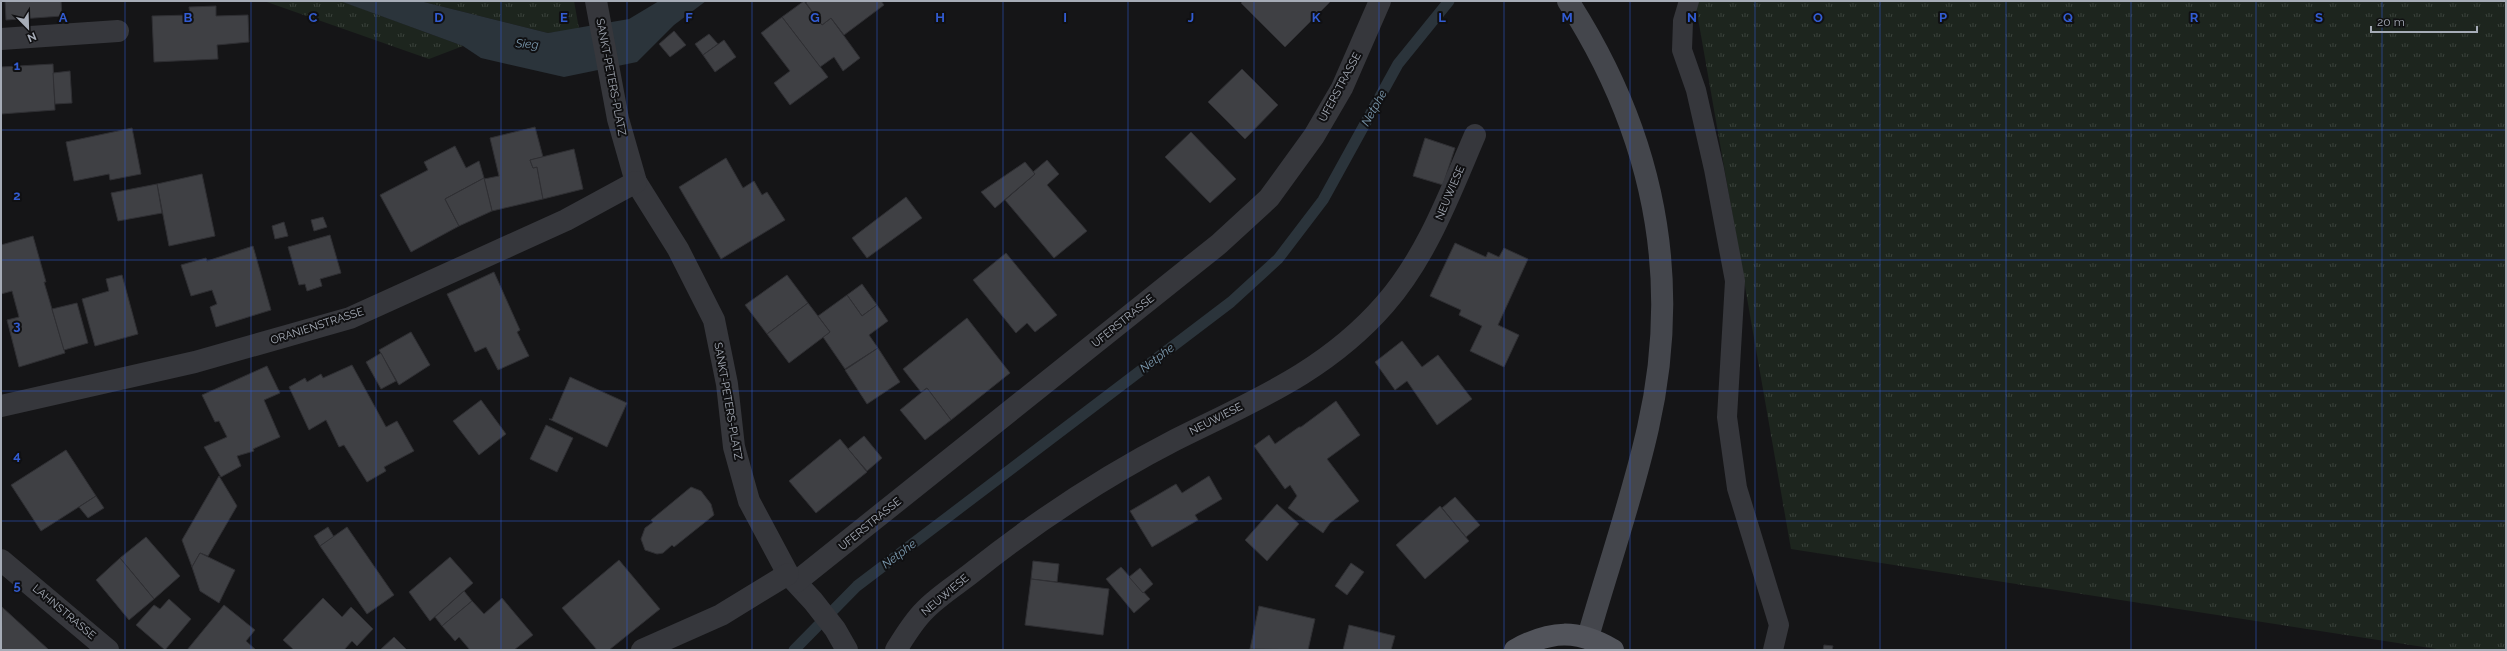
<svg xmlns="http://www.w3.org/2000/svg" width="2507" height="651" font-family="Raleway,sans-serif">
	<defs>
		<pattern id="grass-tufts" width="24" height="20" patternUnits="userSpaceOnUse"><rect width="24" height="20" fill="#1d251e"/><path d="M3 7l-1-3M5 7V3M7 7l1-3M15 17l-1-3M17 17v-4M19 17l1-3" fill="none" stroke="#3b423c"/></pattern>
	</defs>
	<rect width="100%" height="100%" fill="#151517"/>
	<g fill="url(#grass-tufts)">
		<path d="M264,1H341L463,46L429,59Z"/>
		<path d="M420,1H574L579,29L548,33Z"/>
		<path d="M1695,1H2506V650H2443L1791,549Z"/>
	</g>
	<path fill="#2b343b" d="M340,1H420L548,33L629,19L659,1H706L674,25L637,62L564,77L481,58L463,46Z"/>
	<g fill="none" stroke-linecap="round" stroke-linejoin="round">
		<path stroke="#2b343b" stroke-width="11" d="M794,650L857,586L1231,302L1278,259L1323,200L1398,64L1449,1"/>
	</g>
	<g fill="#3f4044" stroke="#2f2f33">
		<path d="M5,1H61L62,16L6,20Z"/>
		<path d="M804,1L822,25L831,18L860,58L843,71L834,57L820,67L782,17Z"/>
		<path d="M808,1H881L884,5L844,35L831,18L822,25L806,3Z"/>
		<path d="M1243,1H1331L1285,47L1241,3Z"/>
		<path d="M216,6V16L248,15L249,42L217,45L218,59L154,62L152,16L190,15L189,7Z"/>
		<path d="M782,17L828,77L790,105L774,83L790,71L761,33Z"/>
		<path d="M674,31L686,45L670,57L659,44Z"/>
		<path d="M709,34L718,44L703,55L695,44Z"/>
		<path d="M724,40L736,57L715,72L703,55Z"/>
		<path d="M53,64L55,110L1,114V67Z"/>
		<path d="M1242,69L1278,105L1245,139L1208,102Z"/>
		<path d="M70,71L72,103L55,104L53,73Z"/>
		<path d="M535,127L543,157L530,160L533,168L537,167L543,199L492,211L484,179L499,176L490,138Z"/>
		<path d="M132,128L141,174L110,180L109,174L74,181L66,142Z"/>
		<path d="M1191,132L1236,179L1210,203L1165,157Z"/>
		<path d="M1425,138L1455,148L1443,185L1413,176Z"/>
		<path d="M455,146L466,168L479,161L484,178L445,199L459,226L411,252L380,195L428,170L424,162Z"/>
		<path d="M574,149L583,189L543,199L537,167L533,168L530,160Z"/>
		<path d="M726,158L743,188L754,181L762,195L767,192L785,220L721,259L679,187Z"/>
		<path d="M1047,160L1059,174L1047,185L1087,231L1054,258L1005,200L1035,174L1033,172Z"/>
		<path d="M1025,162L1035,174L995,208L981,192Z"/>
		<path d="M202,174L215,236L169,246L157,184Z"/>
		<path d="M484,178L492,211L459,226L445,199Z"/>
		<path d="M157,184L162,213L118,221L111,193Z"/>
		<path d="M906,197L922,218L867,258L852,238Z"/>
		<path d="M323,217L327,227L314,231L311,220Z"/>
		<path d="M284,222L288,236L275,239L272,226Z"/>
		<path d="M330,235L341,273L320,279L322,286L307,291L305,284L299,285L288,247Z"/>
		<path d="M33,236L46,282H44L65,353L19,367L7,320L19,317L12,291L1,294V245Z"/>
		<path d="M1455,243L1486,257L1488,252L1499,257L1504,248L1528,259L1498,325L1519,335L1504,367L1470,351L1482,326L1459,315L1461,310L1430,296Z"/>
		<path d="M253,246L271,310L216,327L210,307L217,304L212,290L191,296L181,265L206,258L207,261Z"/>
		<path d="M1006,253L1057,315L1035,332L1027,323L1016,333L973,280Z"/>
		<path d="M494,272L520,330L517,332L529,356L498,370L486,347L475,352L447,294Z"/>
		<path d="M122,275L138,334L95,346L82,299L109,291L106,279Z"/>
		<path d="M787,275L808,303L767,334L745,305Z"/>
		<path d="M862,284L877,305L862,316L847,295Z"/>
		<path d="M847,295L862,316L877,305L888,321L869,335L878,348L845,369L823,337L830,332L818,316Z"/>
		<path d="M77,303L88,343L64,350L52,309Z"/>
		<path d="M808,303L830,332L789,363L767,334Z"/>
		<path d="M967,318L1010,373L951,420L927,388L921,392L903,369Z"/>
		<path d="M411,332L430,365L399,385L379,350Z"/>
		<path d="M1402,341L1422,367L1438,355L1472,399L1437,425L1407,381L1395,390L1375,362Z"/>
		<path d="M878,348L900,382L867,404L845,370Z"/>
		<path d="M381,353L396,381L381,389L366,362Z"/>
		<path d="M352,365L386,427L397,421L414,451L384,467L386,471L367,482L344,445L339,447L326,420L309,430L289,387L305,378L307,382L321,374L323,378Z"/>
		<path d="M267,366L280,393L264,400L280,437L253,449L254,451L237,456L241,466L221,477L204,447L227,437L219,421L215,422L202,395Z"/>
		<path d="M570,377L627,403L607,447L549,419H552Z"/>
		<path d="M927,388L951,420L925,440L900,410Z"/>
		<path d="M481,400L506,434L479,455L453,421Z"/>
		<path d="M1336,401L1360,435L1327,459L1359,501L1330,523L1323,533L1288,508L1297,496L1290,485L1285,489L1254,446L1269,435L1275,444L1299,427H1301Z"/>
		<path d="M546,425L573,438L557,472L530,459Z"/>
		<path d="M864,436L882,458L867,471L848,449Z"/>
		<path d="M840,439L867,472L816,513L789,481Z"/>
		<path d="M66,450L96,496L41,531L11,485Z"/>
		<path d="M219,476L237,506L208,556L200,553L192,567L182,540Z"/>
		<path d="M1209,476L1222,499L1195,515L1198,520L1152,547L1130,511L1176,484L1182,493Z"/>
		<path d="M691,487L701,491L711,504L714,515L674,547L672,545L663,553L657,554L645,550L641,539L645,528L653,522L651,520Z"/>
		<path d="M96,496L104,508L88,518L79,507Z"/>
		<path d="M1455,497L1480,525L1466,537L1442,508Z"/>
		<path d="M1277,504L1299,524L1267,561L1245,540Z"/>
		<path d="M1440,506L1469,541L1425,579L1396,545Z"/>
		<path d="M328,527L334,537L320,546L314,536Z"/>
		<path d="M347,527L394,595L367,614L320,546Z"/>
		<path d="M146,537L180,576L154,599L120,558Z"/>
		<path d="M200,553L235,570L219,603L200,591L192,567Z"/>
		<path d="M450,557L473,583L430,621L409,592Z"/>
		<path d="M120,558L154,599L129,620L96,580Z"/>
		<path d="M619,560L660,609L609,650H597L562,608Z"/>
		<path d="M1033,561L1059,564L1057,582L1031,579Z"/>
		<path d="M1351,563L1364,572L1347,595L1335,586Z"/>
		<path d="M1121,567L1150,599L1134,613L1106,579Z"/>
		<path d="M1140,568L1153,584L1143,593L1129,577Z"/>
		<path d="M1031,579L1109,589L1103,635L1025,625Z"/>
		<path d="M464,591L472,601L442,626L435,617Z"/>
		<path d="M323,598L342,617L351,607L373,629L357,646L352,641L344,650H294L283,640Z"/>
		<path d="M502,598L533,635L514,650H470L459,637L455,641L442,626L472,601L484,614Z"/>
		<path d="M169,599L191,619L165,650L136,625L154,605L160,609Z"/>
		<path d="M224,605L255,630L246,641L256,650H187Z"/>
		<path d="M1259,606L1315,619L1308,650L1250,649Z"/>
		<path d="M2,607L49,650H1Z"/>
		<path d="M1349,625L1395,636L1391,650H1343Z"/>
		<path d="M394,637L407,650H380Z"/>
		<path d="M1824,645L1833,646L1832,650H1823Z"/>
	</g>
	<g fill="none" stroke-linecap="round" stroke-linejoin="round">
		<path stroke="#36373c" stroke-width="20" d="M1689,1L1683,21L1682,50L1696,90L1714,169L1735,281L1727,417L1737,488L1779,625L1773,650"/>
		<g stroke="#36373c" stroke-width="22">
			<path d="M596,1L618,119L636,182L678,249L714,320L727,384L734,447L749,501L788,574L813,601L835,629L847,650"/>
			<path d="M1,39L118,31"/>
			<path d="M1,406L195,362L350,318L566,220L636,182"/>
			<path d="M1,560L108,650"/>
			<path d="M796,582L1219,244L1269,198L1314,136L1342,88L1380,1"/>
			<path d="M642,650L721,615L788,574"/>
			<path d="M896,650C904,637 913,622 924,611C938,596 958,584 974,571C1037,521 1103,477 1175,440C1253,401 1326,372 1385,304C1427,256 1450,193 1475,135"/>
		</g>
		<path stroke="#44464c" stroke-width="22" d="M1568,1C1653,133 1683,274 1648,428C1632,499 1608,567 1588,637"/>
		<path stroke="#52545b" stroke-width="22" d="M1515,650C1551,630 1577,629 1613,650"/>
	</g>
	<path fill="none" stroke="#325cd3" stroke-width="1" stroke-opacity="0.55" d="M125,1V650M251,1V650M376,1V650M501,1V650M627,1V650M752,1V650M877,1V650M1003,1V650M1128,1V650M1254,1V650M1379,1V650M1504,1V650M1630,1V650M1755,1V650M1880,1V650M2006,1V650M2131,1V650M2256,1V650M2382,1V650M1,130H2506M1,260H2506M1,391H2506M1,521H2506"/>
	<g text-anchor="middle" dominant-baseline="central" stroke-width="4" stroke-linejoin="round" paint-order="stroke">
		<g font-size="11" fill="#a6acb7" stroke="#101012">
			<text transform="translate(611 77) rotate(79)">SANKT-PETERS-PLATZ</text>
			<text transform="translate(1340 87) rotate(-62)">UFERSTRASSE</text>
			<text transform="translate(1450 193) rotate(-67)">NEUWIESE</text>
			<text transform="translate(1123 321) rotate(-39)">UFERSTRASSE</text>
			<text transform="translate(317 326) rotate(-18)">ORANIENSTRASSE</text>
			<text transform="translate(728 401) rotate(80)">SANKT-PETERS-PLATZ</text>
			<text transform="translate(1216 419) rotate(-27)">NEUWIESE</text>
			<text transform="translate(870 524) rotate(-39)">UFERSTRASSE</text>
			<text transform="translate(945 595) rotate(-40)">NEUWIESE</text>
			<text transform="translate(64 612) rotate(40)">LAHNSTRASSE</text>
		</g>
		<g font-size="12" font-style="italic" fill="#7d9cb2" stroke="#101012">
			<text transform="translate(527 44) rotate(4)">Sieg</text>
			<text transform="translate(1374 108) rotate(-61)">Netphe</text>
			<text transform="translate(1157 358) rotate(-37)">Netphe</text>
			<text transform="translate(899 554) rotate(-37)">Netphe</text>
		</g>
	</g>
	<g font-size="13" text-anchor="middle" font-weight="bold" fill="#325cd3" stroke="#101012" stroke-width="4" stroke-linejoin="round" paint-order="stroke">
		<text x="63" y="22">A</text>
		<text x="188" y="22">B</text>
		<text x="313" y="22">C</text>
		<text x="439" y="22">D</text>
		<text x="564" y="22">E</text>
		<text x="689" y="22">F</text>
		<text x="815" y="22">G</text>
		<text x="940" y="22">H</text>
		<text x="1065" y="22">I</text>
		<text x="1191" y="22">J</text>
		<text x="1316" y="22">K</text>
		<text x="1442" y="22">L</text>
		<text x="1567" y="22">M</text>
		<text x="1692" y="22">N</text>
		<text x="1818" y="22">O</text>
		<text x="1943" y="22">P</text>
		<text x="2068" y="22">Q</text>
		<text x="2194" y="22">R</text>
		<text x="2319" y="22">S</text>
		<text x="17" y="70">1</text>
		<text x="17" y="200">2</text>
		<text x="17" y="330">3</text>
		<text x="17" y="460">4</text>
		<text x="17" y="590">5</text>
	</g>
	<rect width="2507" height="651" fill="none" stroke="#a6acb7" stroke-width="4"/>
	<g transform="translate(28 28) rotate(157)" stroke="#101012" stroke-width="3" paint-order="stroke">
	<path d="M0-3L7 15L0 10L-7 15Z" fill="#a6acb7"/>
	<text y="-6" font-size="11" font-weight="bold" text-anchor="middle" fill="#a6acb7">N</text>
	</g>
	<path d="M2371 26v6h106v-6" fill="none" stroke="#a6acb7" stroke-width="2"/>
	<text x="2377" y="26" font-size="12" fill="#a6acb7" stroke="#101012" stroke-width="3" paint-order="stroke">20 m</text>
</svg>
